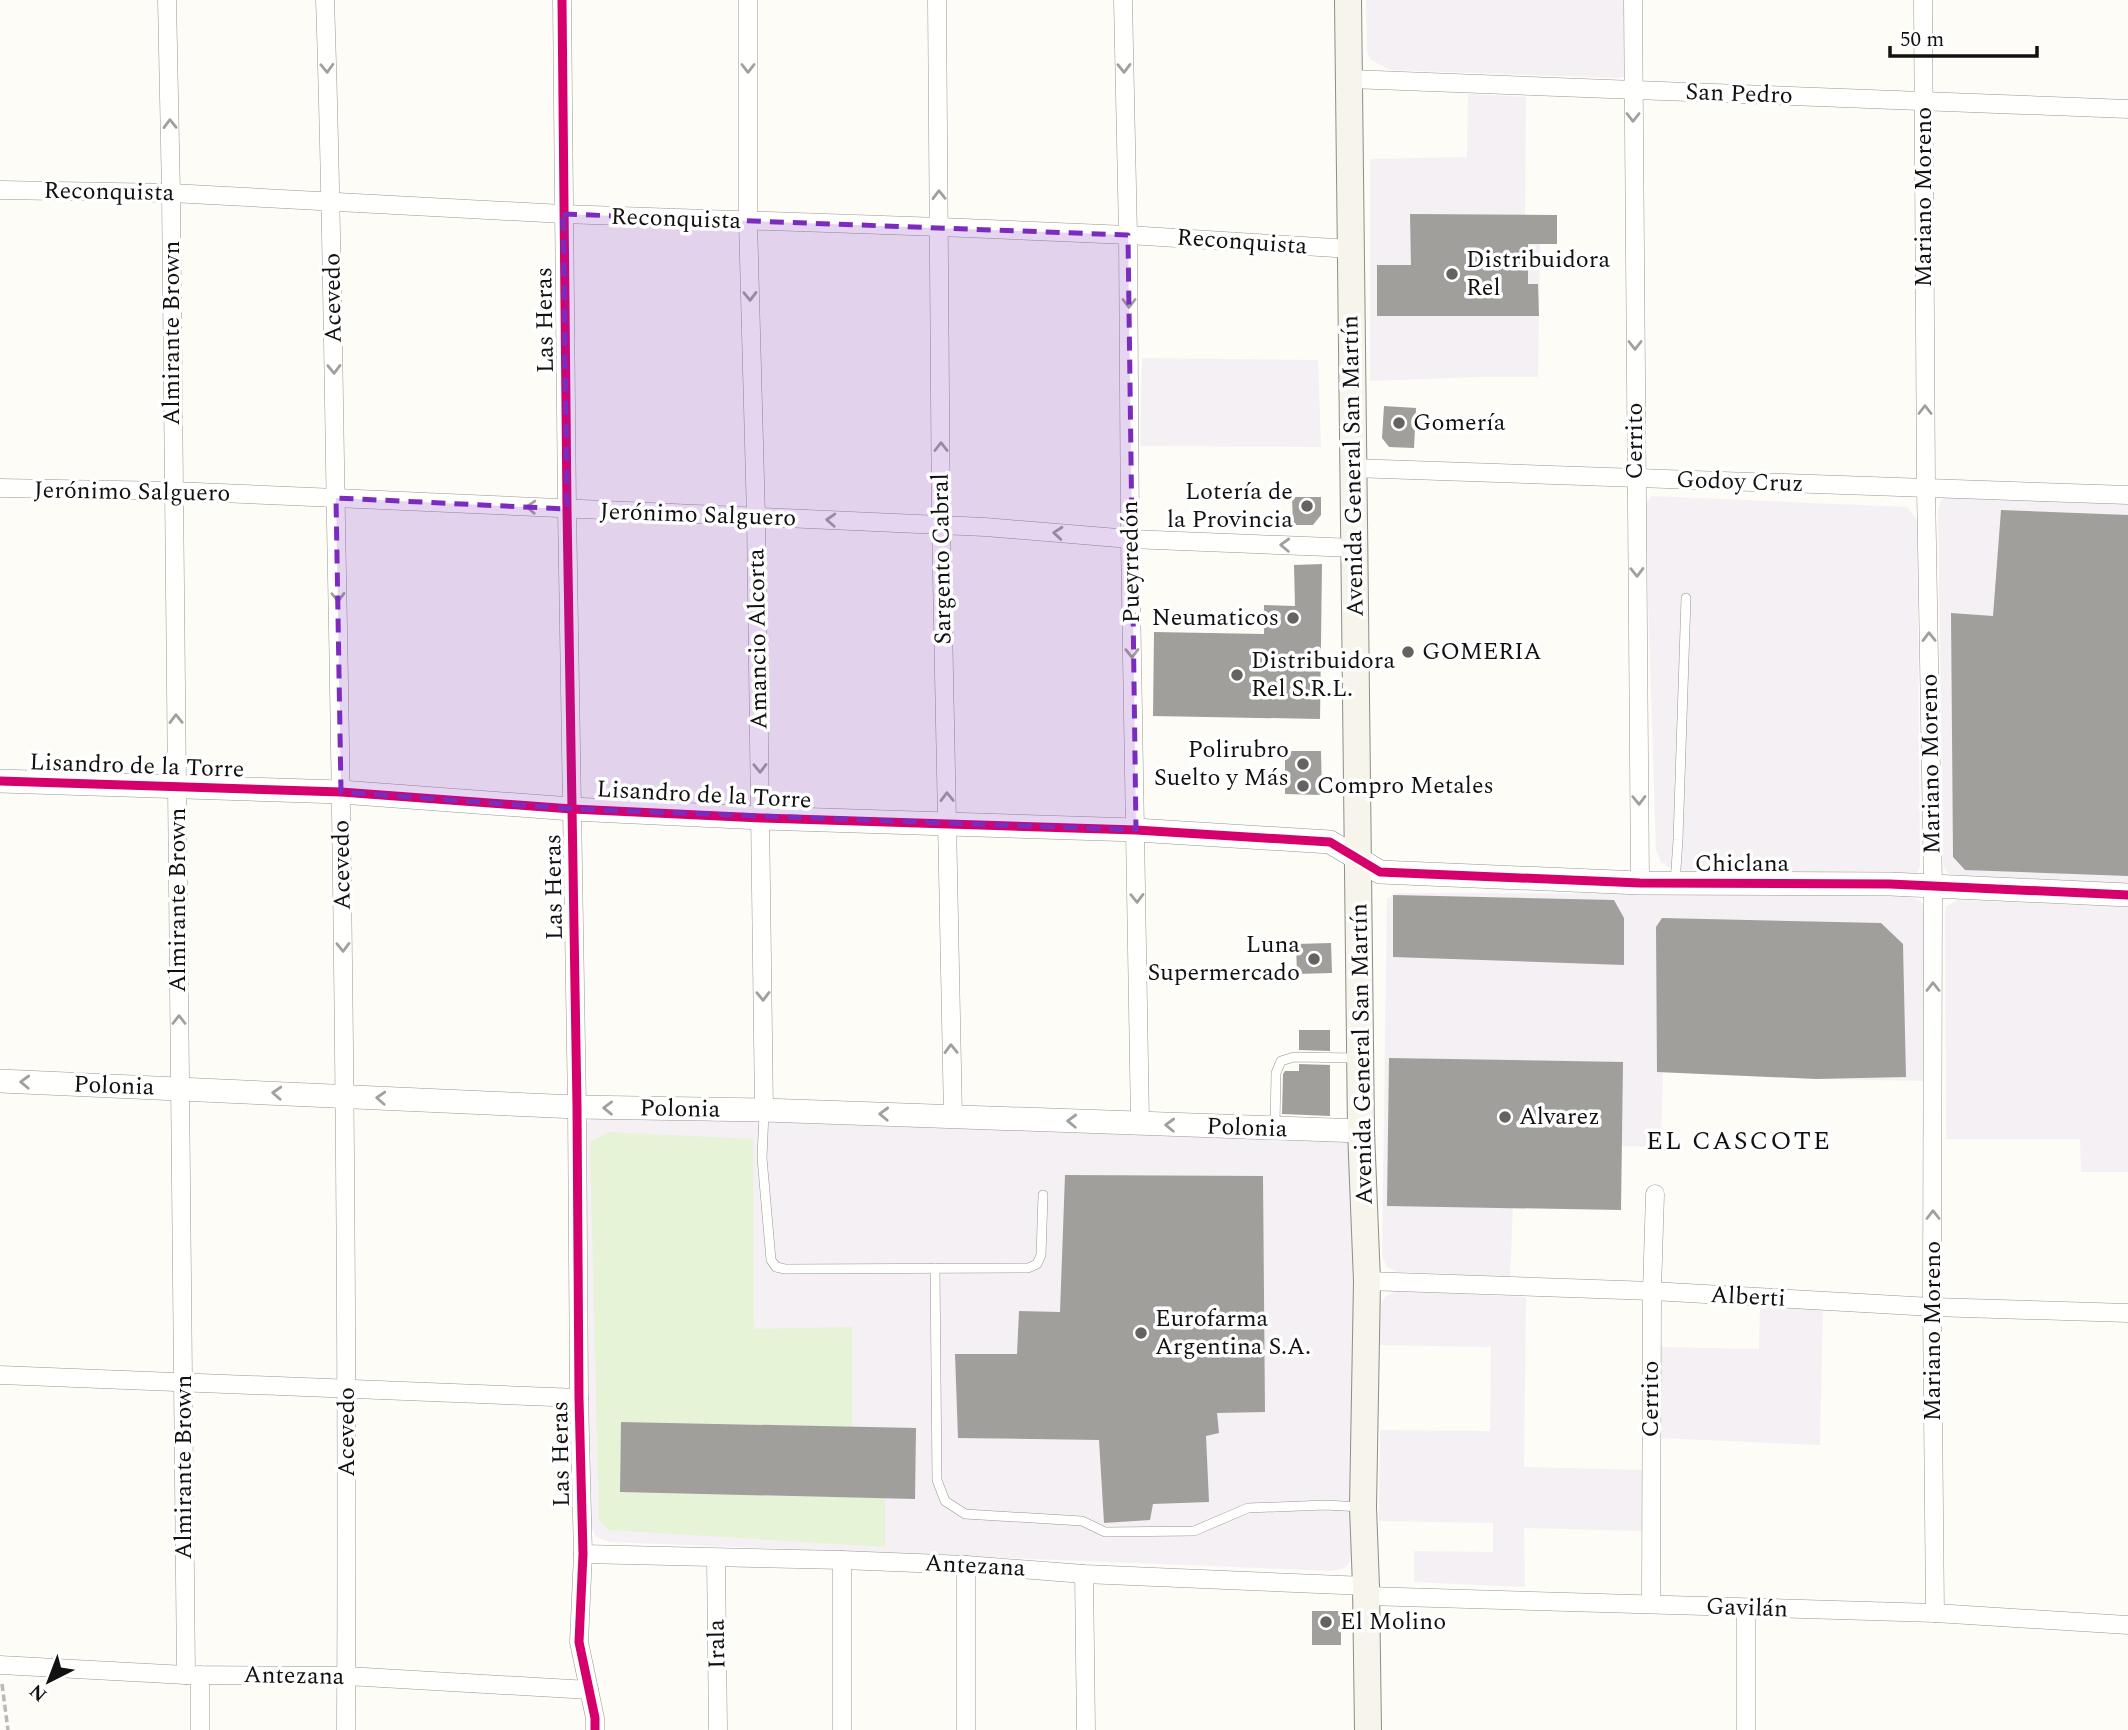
<svg xmlns="http://www.w3.org/2000/svg" width="2128" height="1730" font-family="Spectral,serif">
	<rect width="100%" height="100%" fill="#fdfcf7"/>
	<g fill="#f5f0f3">
		<path d="M1366,0H1628L1626,76L1618,78L1390,70L1371,60L1367,52Z"/>
		<path d="M1468,94L1526,97L1525,214L1540,244L1538,377H1479L1370,381V159L1467,157Z"/>
		<path d="M1142,358L1318,360L1321,447L1140,446Z"/>
		<path d="M1950,494L2128,501V888L1958,878L1948,873L1943,865L1938,511L1941,500Z"/>
		<path d="M1652,496L1907,507L1917,520L1920,865L1917,873L1906,877L1673,870L1661,862L1656,850L1645,505Z"/>
		<path d="M1396,893L1897,894L1908,896L1918,900L1926,906L1928,1081L1816,1079L1663,1072L1661,1147L1622,1146L1513,1208L1510,1277L1398,1272L1387,1267L1382,1256L1387,899Z"/>
		<path d="M1957,900L2128,907V1172H2081L2080,1139H1946L1945,913L1946,907Z"/>
		<path d="M593,1116L1347,1139L1359,1159L1351,1556L1349,1563L1345,1568L1333,1571L610,1542L596,1537L589,1524L583,1128Z"/>
		<path d="M1396,1291L1526,1297L1524,1467L1643,1470L1642,1531L1524,1528L1525,1587L1414,1582V1551L1493,1552V1523L1379,1521L1380,1430L1490,1431L1491,1347L1379,1345L1381,1303L1386,1296Z"/>
		<path d="M1760,1306L1823,1309L1820,1445L1659,1438L1658,1347L1759,1349Z"/>
	</g>
	<path fill="#e7f3d7" d="M609,1132L753,1139L754,1329L852,1327V1427L621,1422L620,1492L885,1498V1547L609,1530L599,1520L590,1142Z"/>
	<g fill="#a19f9c">
		<path d="M1410,214L1557,215V244H1528V284H1538L1539,316H1377V265H1411Z"/>
		<path d="M1384,406L1416,408L1414,448L1389,447L1382,438Z"/>
		<path d="M1292,497H1321V515L1313,525H1293Z"/>
		<path d="M2001,510L2128,515V876L1965,870L1953,857L1951,613L1993,616Z"/>
		<path d="M1322,564L1320,719L1153,716L1154,632L1264,634V605L1295,606L1294,565Z"/>
		<path d="M1285,751H1321L1322,795L1285,794Z"/>
		<path d="M1393,895L1614,900L1624,918V965L1393,957Z"/>
		<path d="M1662,918L1881,923L1903,944L1906,1077L1816,1079L1657,1072L1656,927Z"/>
		<path d="M1331,943L1332,973L1297,974L1296,944Z"/>
		<path d="M1299,1030H1330V1051L1299,1050Z"/>
		<path d="M1389,1058L1623,1062L1621,1210L1387,1206Z"/>
		<path d="M1299,1064L1330,1065V1116L1282,1114L1283,1074L1285,1071H1299Z"/>
		<path d="M1065,1175L1263,1176L1265,1412L1217,1413L1219,1433L1206,1436L1209,1502L1153,1504L1150,1520L1104,1523L1099,1440L958,1438L955,1354H1017L1019,1311L1060,1312Z"/>
		<path d="M621,1422L916,1428L915,1499L620,1492Z"/>
		<rect x="1312" y="1611" width="29" height="34"/>
	</g>
	<g fill="none" stroke-linecap="round" stroke-linejoin="round">
		<g stroke="#979795" stroke-width="10">
			<g id="service">
				<path d="M1675,883L1678,840L1686,598"/>
				<path d="M764,1112L762,1158L771,1260L776,1267L785,1269L1028,1268L1037,1264L1041,1255L1043,1195"/>
				<path d="M1275,1127L1276,1073L1281,1061L1294,1057L1356,1058"/>
				<path d="M935,1268L937,1480L945,1501L965,1514L1082,1521L1105,1532L1194,1531L1248,1508L1325,1505L1362,1507"/>
			</g>
		</g>
		<g stroke="#979795" stroke-width="19">
			<g id="minor">
				<path d="M167,0L171,193L186,1675"/>
				<path d="M325,0C331,174 333,348 336,522C344,924 348,1327 346,1730"/>
				<path d="M562,0L567,509L577,1107L579,1398L583,1554L579,1642L595,1718V1730"/>
				<path d="M748,0V221L756,517L764,1110"/>
				<path d="M937,0L941,525L953,1117"/>
				<path d="M1123,0L1128,235L1130,539L1140,1123"/>
				<path d="M1633,0L1640,883"/>
				<path d="M1923,0L1926,488L1933,887L1932,1307L1935,1613"/>
				<path d="M1350,79L2128,109"/>
				<path d="M0,190L171,193L563,214L940,227L1128,235L1351,249"/>
				<path d="M1352,468L2128,495"/>
				<path d="M0,488L173,491L336,498L985,527L1130,539L1354,548"/>
				<path d="M1367,1281L1652,1291L1932,1307L2128,1313"/>
				<path d="M0,1375L579,1398"/>
				<path d="M583,1554L842,1560L966,1565L1084,1574L1366,1586"/>
				<path d="M716,1558L718,1730"/>
				<path d="M842,1560V1730"/>
				<path d="M966,1565V1730"/>
				<path d="M1084,1574L1086,1730"/>
				<path d="M1367,1596L1935,1613L2128,1625"/>
				<path d="M1651,1603L1652,1291L1655,1194"/>
				<path d="M0,1665L186,1675L347,1676L589,1690"/>
				<path d="M200,1675V1730"/>
				<path d="M1746,1730V1608"/>
			</g>
		</g>
		<g stroke="#979795" stroke-width="24">
			<g id="tertiary">
				<path d="M0,781L341,792L572,809L761,818L1136,830L1330,842L1380,872L1640,883L1890,884L2128,895"/>
				<path d="M0,1081L577,1107L764,1110L1361,1131"/>
			</g>
		</g>
		<g stroke="#8e8d8b" stroke-width="28">
			<path id="secondary" d="M1348,0L1361,1131L1367,1281L1363,1507L1366,1586L1368,1730"/>
		</g>
		<path stroke="#b9b9b8" stroke-width="3.5" stroke-dasharray="7 3.5" stroke-linecap="butt" d="M2,1684L8,1730"/>
		<use href="#service" stroke="#fffffe" stroke-width="9"/>
		<use href="#minor" stroke="#fffffe" stroke-width="18"/>
		<use href="#tertiary" stroke="#fffffe" stroke-width="23"/>
		<use href="#secondary" stroke="#f6f4eb" stroke-width="26"/>
		<g stroke="#fff" stroke-width="13">
			<g id="cycleway">
				<path d="M562,0L567,509L577,1107L579,1398L583,1554L579,1642L595,1718V1730"/>
				<path d="M0,781L341,792L572,809L761,818L1136,830L1330,842L1380,872L1640,883L1890,884L2128,895"/>
			</g>
		</g>
		<use href="#cycleway" stroke="#d6006c" stroke-width="9"/>
	</g>
	<defs><path id="oneway-chevron" d="M-2-3.5L2.5 0L-2 3.5" fill="none" stroke-width="1.6" stroke-linecap="round" stroke-linejoin="round" transform="scale(1.75)"/></defs>
	<g stroke="#a0a09f">
		<use href="#oneway-chevron" transform="translate(327 68) rotate(88)"/>
		<use href="#oneway-chevron" transform="translate(748 68) rotate(90)"/>
		<use href="#oneway-chevron" transform="translate(1124 68) rotate(89)"/>
		<use href="#oneway-chevron" transform="translate(1633 117) rotate(90)"/>
		<use href="#oneway-chevron" transform="translate(170 124) rotate(-91)"/>
		<use href="#oneway-chevron" transform="translate(939 195) rotate(-91)"/>
		<use href="#oneway-chevron" transform="translate(750 296) rotate(89)"/>
		<use href="#oneway-chevron" transform="translate(1129 303) rotate(90)"/>
		<use href="#oneway-chevron" transform="translate(1635 345) rotate(90)"/>
		<use href="#oneway-chevron" transform="translate(334 369) rotate(89)"/>
		<use href="#oneway-chevron" transform="translate(1925 410) rotate(-90)"/>
		<use href="#oneway-chevron" transform="translate(941 447) rotate(-90)"/>
		<use href="#oneway-chevron" transform="translate(531 507) rotate(-177)"/>
		<use href="#oneway-chevron" transform="translate(831 520) rotate(-177)"/>
		<use href="#oneway-chevron" transform="translate(1058 533) rotate(-175)"/>
		<use href="#oneway-chevron" transform="translate(1285 545) rotate(-178)"/>
		<use href="#oneway-chevron" transform="translate(1637 572) rotate(89)"/>
		<use href="#oneway-chevron" transform="translate(338 597) rotate(89)"/>
		<use href="#oneway-chevron" transform="translate(1929 637) rotate(-91)"/>
		<use href="#oneway-chevron" transform="translate(1132 653) rotate(89)"/>
		<use href="#oneway-chevron" transform="translate(176 719) rotate(-91)"/>
		<use href="#oneway-chevron" transform="translate(760 768) rotate(89)"/>
		<use href="#oneway-chevron" transform="translate(947 797) rotate(-91)"/>
		<use href="#oneway-chevron" transform="translate(1639 800) rotate(89)"/>
		<use href="#oneway-chevron" transform="translate(1137 898) rotate(89)"/>
		<use href="#oneway-chevron" transform="translate(343 947) rotate(89)"/>
		<use href="#oneway-chevron" transform="translate(1933 987) rotate(-90)"/>
		<use href="#oneway-chevron" transform="translate(763 996) rotate(89)"/>
		<use href="#oneway-chevron" transform="translate(179 1020) rotate(-90)"/>
		<use href="#oneway-chevron" transform="translate(951 1049) rotate(-91)"/>
		<use href="#oneway-chevron" transform="translate(25 1082) rotate(-178)"/>
		<use href="#oneway-chevron" transform="translate(277 1093) rotate(-177)"/>
		<use href="#oneway-chevron" transform="translate(381 1098) rotate(-177)"/>
		<use href="#oneway-chevron" transform="translate(608 1108) rotate(-179)"/>
		<use href="#oneway-chevron" transform="translate(884 1114) rotate(-178)"/>
		<use href="#oneway-chevron" transform="translate(1072 1121) rotate(-178)"/>
		<use href="#oneway-chevron" transform="translate(1170 1125) rotate(-178)"/>
		<use href="#oneway-chevron" transform="translate(1933 1215) rotate(-90)"/>
	</g>
	<path fill="#7b2cbf" fill-opacity="0.2" stroke="#7b2cbf" stroke-width="5" stroke-dasharray="14 9" stroke-linejoin="round" d="M563,214L1128,235L1136,830L572,809L341,792L336,498L567,509Z"/>
	<g fill="#646362" stroke="#fff" stroke-width="2.5">
		<circle cx="1452" cy="274" r="7"/>
		<circle cx="1399" cy="423" r="7"/>
		<circle cx="1307" cy="506" r="7"/>
		<circle cx="1293" cy="618" r="7"/>
		<circle cx="1408" cy="652" r="7"/>
		<circle cx="1237" cy="675" r="7"/>
		<circle cx="1303" cy="764" r="7"/>
		<circle cx="1303" cy="786" r="7"/>
		<circle cx="1314" cy="959" r="7"/>
		<circle cx="1505" cy="1117" r="7"/>
		<circle cx="1141" cy="1333" r="7"/>
		<circle cx="1326" cy="1622" r="7"/>
	</g>
	<g text-anchor="middle" dominant-baseline="central" stroke-width="7" stroke-linejoin="round" paint-order="stroke">
		<g font-size="24" fill="#111" stroke="#fff">
			<text transform="translate(1739 94) rotate(2)">San Pedro</text>
			<text transform="translate(109 192) rotate(1)">Reconquista</text>
			<text transform="translate(1924 197) rotate(-90)">Mariano Moreno</text>
			<text transform="translate(676 219) rotate(2)">Reconquista</text>
			<text transform="translate(1242 242) rotate(4)">Reconquista</text>
			<text transform="translate(333 298) rotate(-91)">Acevedo</text>
			<text transform="translate(545 320) rotate(-91)">Las Heras</text>
			<text transform="translate(172 333) rotate(-90)">Almirante Brown</text>
			<text transform="translate(1635 441) rotate(-90)">Cerrito</text>
			<text transform="translate(1353 466) rotate(-91)">Avenida General San Martín</text>
			<text transform="translate(1740 482) rotate(2)">Godoy Cruz</text>
			<text transform="translate(132 492) rotate(1)">Jerónimo Salguero</text>
			<text transform="translate(698 515) rotate(2)">Jerónimo Salguero</text>
			<text transform="translate(942 559) rotate(-91)">Sargento Cabral</text>
			<text transform="translate(1131 562) rotate(-91)">Pueyrredón</text>
			<text transform="translate(758 639) rotate(-91)">Amancio Alcorta</text>
			<text transform="translate(1931 764) rotate(-91)">Mariano Moreno</text>
			<text transform="translate(137 766) rotate(2)">Lisandro de la Torre</text>
			<text transform="translate(704 795) rotate(3)">Lisandro de la Torre</text>
			<text x="1742" y="864">Chiclana</text>
			<text transform="translate(342 865) rotate(-91)">Acevedo</text>
			<text transform="translate(554 887) rotate(-91)">Las Heras</text>
			<text transform="translate(178 900) rotate(-90)">Almirante Brown</text>
			<text transform="translate(1362 1054) rotate(-91)">Avenida General San Martín</text>
			<text transform="translate(114 1086) rotate(2)">Polonia</text>
			<text transform="translate(680 1109) rotate(1)">Polonia</text>
			<text transform="translate(1247 1128) rotate(2)">Polonia</text>
			<text transform="translate(1748 1297) rotate(3)">Alberti</text>
			<text transform="translate(1933 1331) rotate(-90)">Mariano Moreno</text>
			<text transform="translate(1651 1399) rotate(-90)">Cerrito</text>
			<text transform="translate(347 1432) rotate(-90)">Acevedo</text>
			<text transform="translate(561 1454) rotate(-91)">Las Heras</text>
			<text transform="translate(184 1467) rotate(-90)">Almirante Brown</text>
			<text transform="translate(975 1566) rotate(3)">Antezana</text>
			<text transform="translate(1747 1608) rotate(2)">Gavilán</text>
			<text transform="translate(717 1644) rotate(-91)">Irala</text>
			<text transform="translate(294 1676) rotate(1)">Antezana</text>
		</g>
		<g font-size="24" fill="#111" stroke="#fff" text-anchor="start">
			<text x="1466" y="260">Distribuidora<tspan x="1466" dy="28">Rel</tspan></text>
			<text x="1413" y="423">Gomería</text>
			<text x="1293" y="492" text-anchor="end">Lotería de<tspan x="1293" dy="28">la Provincia</tspan></text>
			<text x="1279" y="618" text-anchor="end">Neumaticos</text>
			<text x="1422" y="652">GOMERIA</text>
			<text x="1251" y="661">Distribuidora<tspan x="1251" dy="28">Rel S.R.L.</tspan></text>
			<text x="1289" y="750" text-anchor="end">Polirubro<tspan x="1289" dy="28">Suelto y Más</tspan></text>
			<text x="1317" y="786">Compro Metales</text>
			<text x="1300" y="945" text-anchor="end">Luna<tspan x="1300" dy="28">Supermercado</tspan></text>
			<text x="1519" y="1117">Alvarez</text>
			<text x="1155" y="1319">Eurofarma<tspan x="1155" dy="28">Argentina S.A.</tspan></text>
			<text x="1340" y="1622">El Molino</text>
		</g>
		<g font-size="26" letter-spacing="2" fill="#111" stroke="#fff">
			<text x="1739" y="1141">EL CASCOTE</text>
		</g>
	</g>
	<g transform="translate(49 1681) rotate(222)" stroke="#ffffff" stroke-width="5" paint-order="stroke">
	<path d="M0-5L12 26L0 18L-12 26Z" fill="#111111"/>
	<text y="-10" font-size="19" font-weight="bold" text-anchor="middle" fill="#111111">N</text>
	</g>
	<path d="M1890 46v10h147v-10" fill="none" stroke="#111111" stroke-width="3.5"/>
	<text x="1900" y="46" font-size="21" fill="#111111" stroke="#ffffff" stroke-width="5" paint-order="stroke">50 m</text>
</svg>
